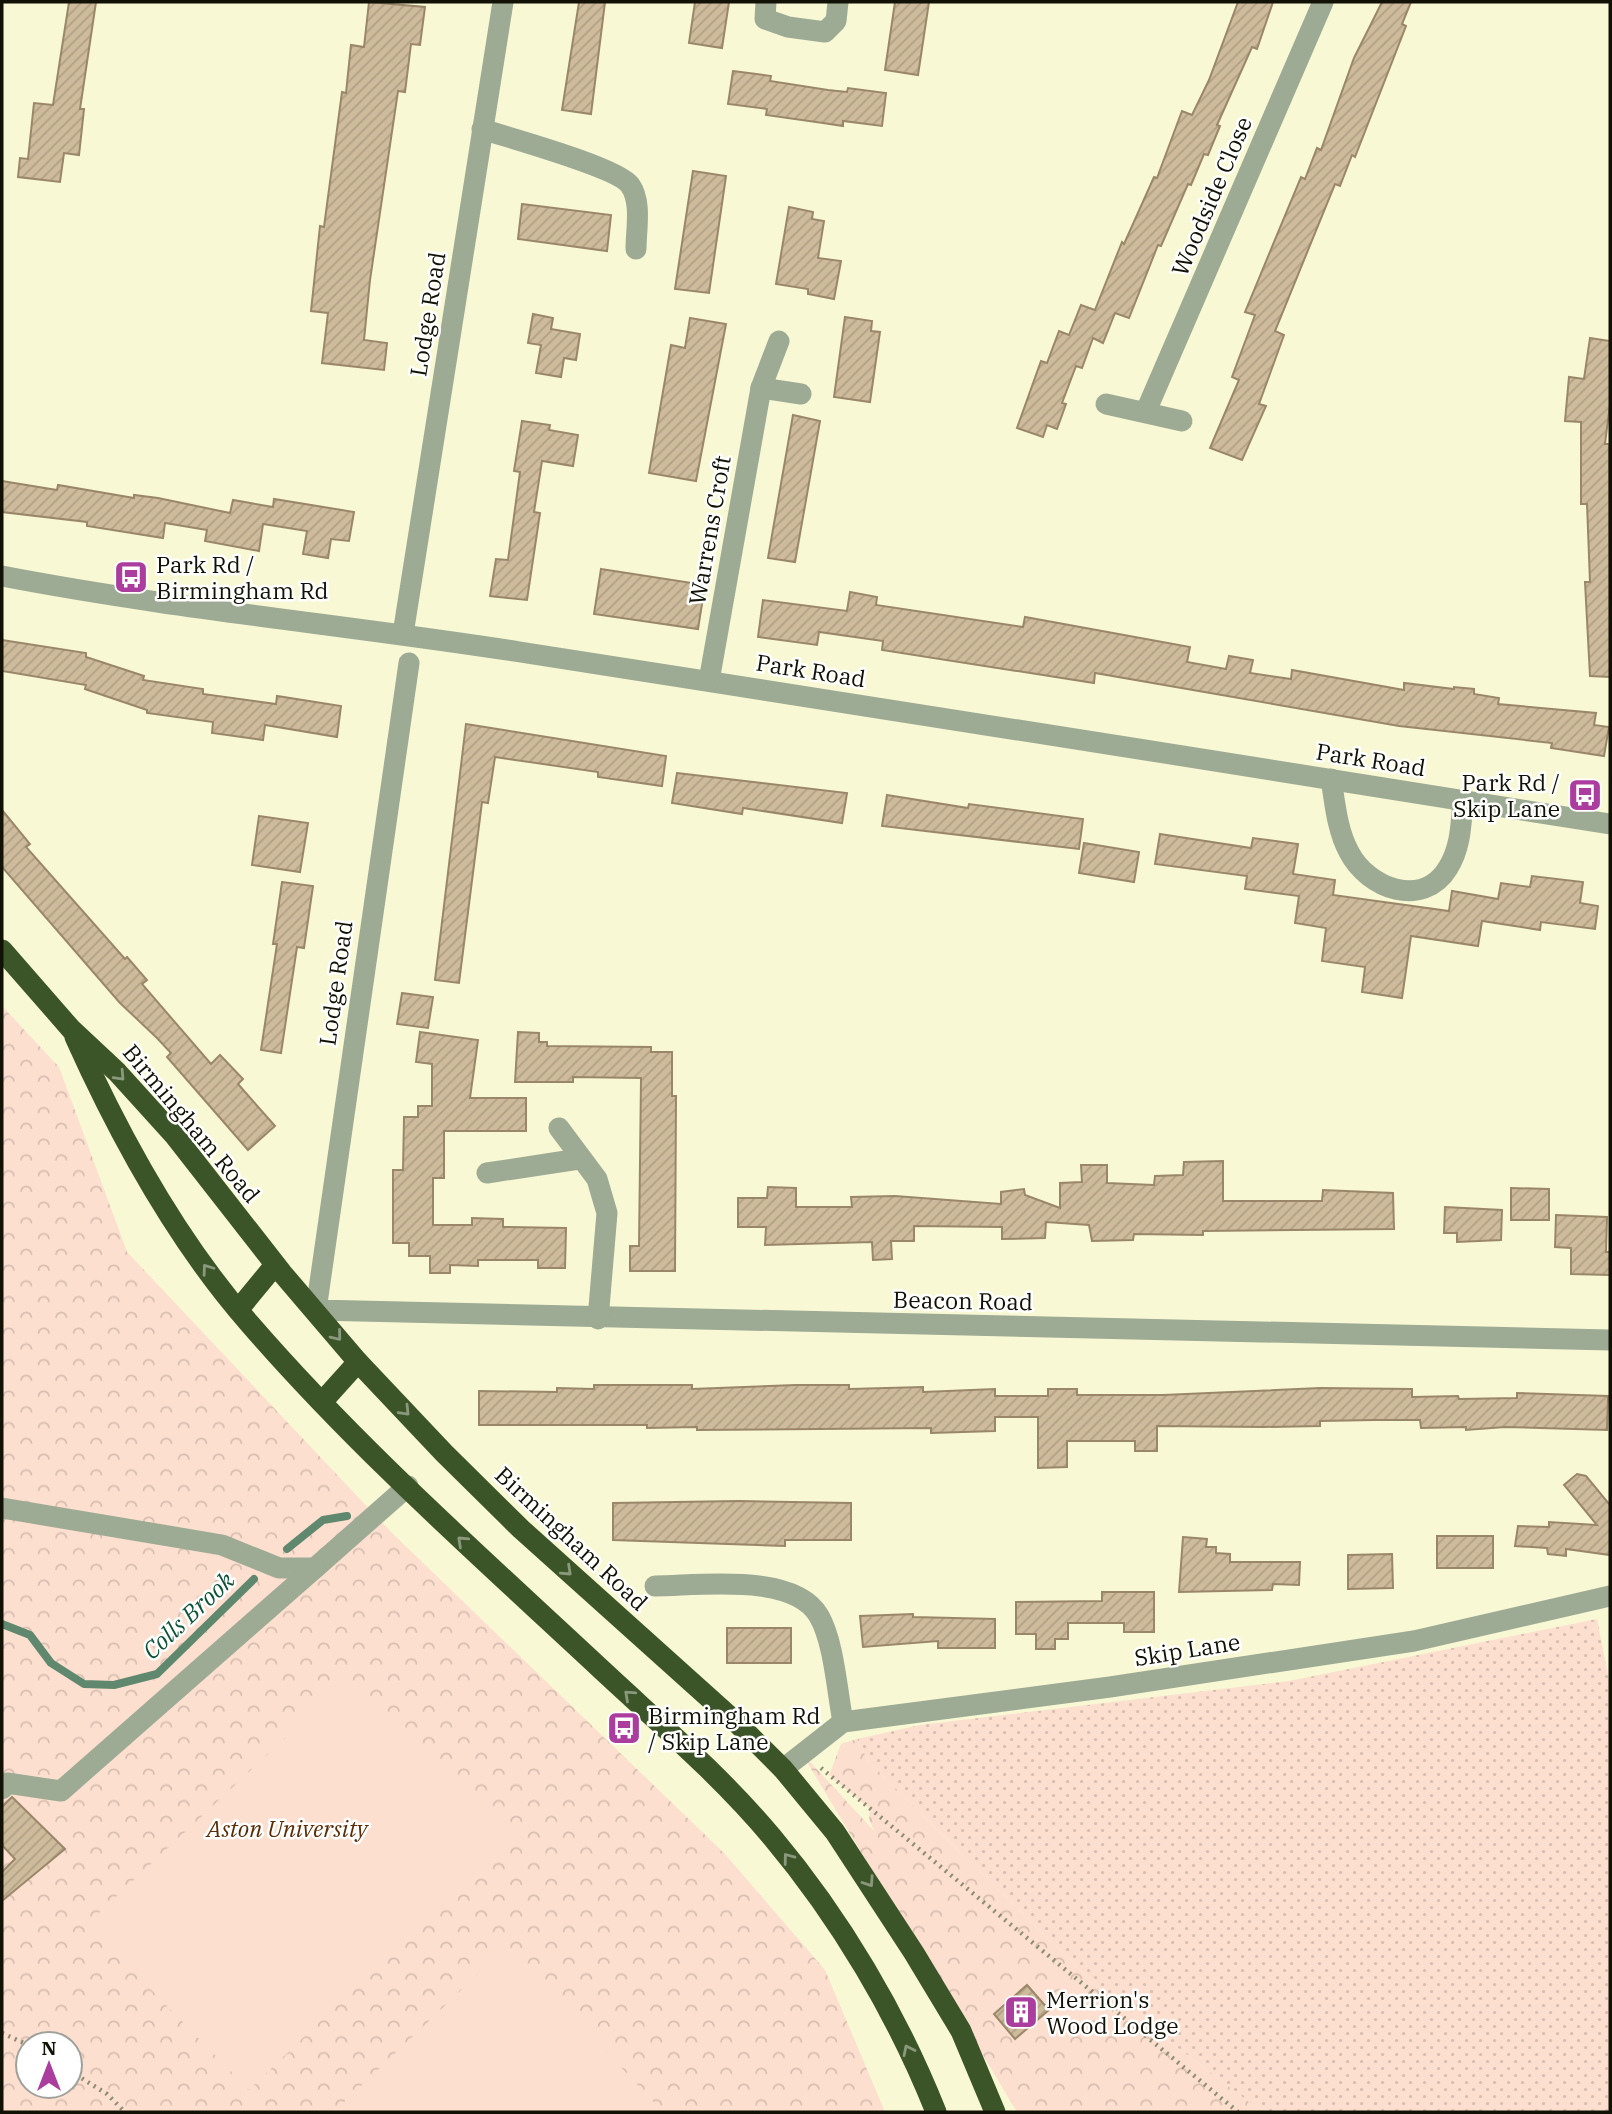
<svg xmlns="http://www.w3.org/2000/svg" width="1612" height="2114" font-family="'IBM Plex Serif',serif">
	<defs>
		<pattern id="grass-dots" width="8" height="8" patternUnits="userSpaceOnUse" patternTransform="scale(1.75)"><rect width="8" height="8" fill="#fcdfcf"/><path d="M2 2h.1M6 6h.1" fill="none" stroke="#d7beb0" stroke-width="1.8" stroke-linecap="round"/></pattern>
		<pattern id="park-crowns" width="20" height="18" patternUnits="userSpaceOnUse" patternTransform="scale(1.75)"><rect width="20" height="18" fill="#fcdfcf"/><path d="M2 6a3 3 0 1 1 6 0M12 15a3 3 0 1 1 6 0" fill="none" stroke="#d7beb0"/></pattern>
		<pattern id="building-hatch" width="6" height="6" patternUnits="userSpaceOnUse" patternTransform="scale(1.75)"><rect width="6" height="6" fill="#cebb9c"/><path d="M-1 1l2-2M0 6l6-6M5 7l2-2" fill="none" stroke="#b0a085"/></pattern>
	</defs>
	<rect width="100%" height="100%" fill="#f9f8d4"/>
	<path fill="url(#grass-dots)" d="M1597,1619L1610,1686V2112H1262L1093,1983L868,1761L857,1739L920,1725L1289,1681Z"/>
	<g fill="url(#park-crowns)" fill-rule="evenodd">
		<path d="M2,1006L59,1067L127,1252L391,1532L724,1853L825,1970L885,2112H2ZM28,2044H70V2086H28Z"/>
		<path d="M857,1739L868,1761L1093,1983L1262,2112H1017L801,1752L875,1832L869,1820L870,1809L829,1775L841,1744Z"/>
	</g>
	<g fill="#fcdfcf">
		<path d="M348,1679L512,1835L249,2090L87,1924Z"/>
		<path d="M507,1946L663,2112H334Z"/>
	</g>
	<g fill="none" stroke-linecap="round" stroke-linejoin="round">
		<g stroke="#60886e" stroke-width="8">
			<path d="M287,1549L323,1520L347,1516"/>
			<path d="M2,1624L30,1635L51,1663L84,1684L114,1685L157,1674L254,1579"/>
		</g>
	</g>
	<g fill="url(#building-hatch)" stroke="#9a876a" stroke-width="2">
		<path d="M69,2H96L80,109H84L79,155L64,153L60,182L18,177L20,158L28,159L34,103L53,105Z"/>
		<path d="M369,2L425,7L420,45L411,44L405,92L398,91L370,280L364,340L387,343L384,370L322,363L328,313L311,311L320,226L324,227L342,92L346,93L351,45L364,47Z"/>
		<path d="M579,2H605L591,114L562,110Z"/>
		<path d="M695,2H729L722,48L689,43Z"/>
		<path d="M895,2H929L918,75L885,70Z"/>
		<path d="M1238,2H1273L1257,49L1252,47L1217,125L1220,126L1208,155L1204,154L1191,185L1188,184L1161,246L1158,245L1129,318L1115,313L1103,343L1093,338L1082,368L1076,366L1062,403L1066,404L1057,429L1047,425L1043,437L1017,428L1041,361L1047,363L1059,331L1069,335L1081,305L1095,310L1122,242L1124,244L1154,177L1157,178L1182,111L1192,115L1209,80Z"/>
		<path d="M1382,2H1411L1402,24L1406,26L1355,157L1352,155L1340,186L1335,184L1275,331L1284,335L1259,404L1266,406L1242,460L1210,448L1239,380L1232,377L1255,315L1245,312L1301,177L1305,179L1317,148L1321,150L1354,58Z"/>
		<path d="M733,71L771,76L770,81L828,90L847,92L848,88L886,93L882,126L843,121V126L823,123L766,115L767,109L728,104Z"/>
		<path d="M693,171L726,176L709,293L675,289Z"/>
		<path d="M522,204L611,215L607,251L518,239Z"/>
		<path d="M789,207L813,212L812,219L824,221L818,258L841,261L834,299L808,294V289L776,284Z"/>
		<path d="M533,314L553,318L551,329L580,334L576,360L564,358L561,377L536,373L541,345L528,343Z"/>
		<path d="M845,317L872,321L871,331L880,332L870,402L834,397Z"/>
		<path d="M690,318L726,324L696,481L649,473L671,345L685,348Z"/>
		<path d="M1590,338L1610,341V404L1605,444H1609L1610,677L1590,676L1585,582H1590L1587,504H1581V422L1565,421L1569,377L1584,379Z"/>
		<path d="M793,415L820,421L795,562L768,558Z"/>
		<path d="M522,421L550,425L549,430L578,435L573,466L542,461L534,512L540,513L527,600L490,596L496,559L508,560L520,472L514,471Z"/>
		<path d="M2,481L57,490L58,485L134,498V495L158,498L230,513L233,500L273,507L274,499L354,512L349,541L331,539L328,558L303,554L307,531L263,524L259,551L205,541L207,530L165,523L163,538L87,526V522L2,512Z"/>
		<path d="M601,569L705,585L698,629L594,614Z"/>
		<path d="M850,592L877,597L876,605L1023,627L1025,617L1190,647L1187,662L1226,669L1229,656L1253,660L1250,673L1291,679L1292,670L1404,690V683L1454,689V687L1474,689V694L1499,698L1498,704L1596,713L1594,725L1609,727L1604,756L1551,748L1552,743L1399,726L1095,673L1094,683L882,650L883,641L819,632L817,645L758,637L763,600L847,611Z"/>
		<path d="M2,640L86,653V657L144,676L143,680L203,689V694L276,704L277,696L341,706L337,737L265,725L263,740L212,733L213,722L147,713V710L85,689L86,685L2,671Z"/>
		<path d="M466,724L666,756L662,786L598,777V772L495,757L488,803L482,802L459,983L435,980Z"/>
		<path d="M677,773L847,793L842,823L743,808L742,814L672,803Z"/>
		<path d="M887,795L968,808L969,804L1083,819L1079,849L882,826Z"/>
		<path d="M2,810L30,844L26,847L125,959L127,957L147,980L142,984L211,1064L220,1055L243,1079L238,1084L275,1126L248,1150L167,1057L171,1053L157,1038L120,1003L2,867Z"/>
		<path d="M259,816L308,823L300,872L252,865Z"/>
		<path d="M1160,834L1251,848L1253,838L1298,844L1293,874L1335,880L1333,895L1449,911L1452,891L1498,899L1501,883L1530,887L1532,876L1583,882L1580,903L1598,906L1595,929L1541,922L1540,930L1482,921L1478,946L1411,936L1402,998L1362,992L1365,967L1322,961L1326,928L1295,923L1299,896L1245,889L1247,876L1155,864Z"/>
		<path d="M1084,843L1139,852L1134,882L1079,873Z"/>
		<path d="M282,882L313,886L304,948L297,947L281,1053L261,1050L277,944H273Z"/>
		<path d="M402,993L433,997L428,1028L397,1024Z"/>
		<path d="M420,1032L478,1040L470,1098H526V1131H444V1178H433V1225H472V1218L503,1219V1227L566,1228L565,1268H538V1260H478V1266L450,1265V1273H430V1256H409V1243H393V1170H403L404,1117H418V1106H432V1064L416,1062Z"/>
		<path d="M518,1032L539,1033V1042H547V1046L651,1047V1052H672V1096H676L675,1271H630V1246H639L641,1078L573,1077V1082H515Z"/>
		<path d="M1223,1161V1201H1322L1323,1190L1393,1193L1394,1229L1203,1231V1235L1134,1234L1133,1240L1092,1241L1089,1225L1046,1222L1045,1238L1002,1239V1227L914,1226V1241H891L892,1259L873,1260L872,1242L765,1245L766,1227H738V1198H767L768,1187L796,1188V1207H852L851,1197L895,1196L1001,1204V1192L1024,1189L1025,1195L1060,1208V1183L1082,1182L1081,1165H1107V1183L1154,1185L1155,1176L1183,1175L1184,1162Z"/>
		<path d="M1511,1188L1549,1189V1220H1511Z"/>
		<path d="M1445,1207L1502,1210L1501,1240L1457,1242V1233H1444Z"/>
		<path d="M1556,1215L1607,1217L1606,1252H1610V1275L1571,1274V1248L1555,1247Z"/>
		<path d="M594,1385H692V1389L796,1385H849V1389L923,1387V1392L995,1389V1396H1048V1389H1077V1395H1163L1320,1388L1412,1389V1397L1458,1396L1459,1399L1517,1398V1393L1608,1396L1607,1430L1505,1427L1466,1430V1427L1421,1428L1420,1420H1374L1320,1421V1426L1263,1427L1157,1426V1451H1135V1441H1067V1467L1038,1468V1417H995V1431L931,1433V1428L697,1430V1427L647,1428V1425H479V1391L557,1392V1388L594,1389Z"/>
		<path d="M1577,1474L1586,1476L1610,1505V1555L1566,1549V1556L1548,1554L1547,1548L1515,1546L1518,1526L1549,1527V1522L1597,1525L1564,1485Z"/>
		<path d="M739,1501L851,1503V1540H785V1546L613,1540V1503Z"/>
		<rect x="1437" y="1536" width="56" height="32"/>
		<path d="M1183,1537L1207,1539L1206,1547H1216V1553L1230,1554V1562H1300L1299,1585L1273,1584L1272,1590L1179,1592Z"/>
		<path d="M1392,1554L1393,1588L1348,1589V1555Z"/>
		<path d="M1102,1592H1154V1632H1124V1623H1068V1639H1055V1649H1036V1634H1016V1602L1102,1601Z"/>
		<path d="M913,1614V1617L995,1619V1648H938V1641L863,1647L860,1616Z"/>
		<rect x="727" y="1628" width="64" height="35"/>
		<path d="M12,1797L65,1849L2,1901V1872L15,1859L2,1845V1807Z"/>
		<path d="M1027,1985L1049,2010L1015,2039L994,2014Z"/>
	</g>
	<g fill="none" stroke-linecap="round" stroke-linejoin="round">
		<g stroke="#8d8c73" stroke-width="4.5" stroke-dasharray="2 5" stroke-linecap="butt">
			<path d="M821,1768L1238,2112"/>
			<path d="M2,2033L28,2045"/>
			<path d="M70,2071L107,2094L125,2112"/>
		</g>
		<g stroke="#9daa94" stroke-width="21">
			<path d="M766,2L765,19L788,27L825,32L836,21L838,2"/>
			<path d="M482,129C509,138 617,167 630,185C642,202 636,229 636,249"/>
			<path d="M761,388L801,394"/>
			<path d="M1106,404L1182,421"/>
			<path d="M1146,411L1323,2"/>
			<path d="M2,576C173,609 347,625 520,652C883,708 1247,766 1610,824"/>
			<path d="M403,634L503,2"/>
			<path d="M409,663L316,1310L1610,1340"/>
			<path d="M709,681L761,388L779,341"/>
			<path d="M1331,779C1335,803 1337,830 1349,852C1368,889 1423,909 1448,868C1461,847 1461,824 1463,800"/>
			<path d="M559,1128L597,1179L607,1213L598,1319"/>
			<path d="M487,1173L579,1159"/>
			<path d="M2,1508L222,1545L279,1568H315L408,1486"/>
			<path d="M655,1586C698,1586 794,1572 819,1616C834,1642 837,1691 843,1722"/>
			<path d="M783,1769L843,1722L1110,1687L1414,1641L1610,1596"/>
			<path d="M2,1789L7,1783L61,1791L315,1568"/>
		</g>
		<g stroke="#3c5528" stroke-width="21">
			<path d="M2,950L71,1029L117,1072L175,1136L282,1273L358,1362L444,1453L521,1529L737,1723L783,1769L835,1832L914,1953L961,2031L995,2112"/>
			<path d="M75,1037C119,1135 178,1242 249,1323C357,1448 482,1558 603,1671C661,1725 721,1776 772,1837C840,1918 897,2014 936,2112"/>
			<path d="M238,1310L275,1265"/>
			<path d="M322,1402L358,1362"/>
		</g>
	</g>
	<defs><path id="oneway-chevron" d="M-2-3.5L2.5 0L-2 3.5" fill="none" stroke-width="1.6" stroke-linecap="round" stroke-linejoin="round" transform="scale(1.75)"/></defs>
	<g stroke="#8a997e">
		<use href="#oneway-chevron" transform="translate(120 1076) rotate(47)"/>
		<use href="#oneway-chevron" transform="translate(207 1269) rotate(-126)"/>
		<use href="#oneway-chevron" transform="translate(337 1336) rotate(51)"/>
		<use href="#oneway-chevron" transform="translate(405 1411) rotate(46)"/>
		<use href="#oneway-chevron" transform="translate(462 1541) rotate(-137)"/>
		<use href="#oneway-chevron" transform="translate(567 1571) rotate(43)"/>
		<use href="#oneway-chevron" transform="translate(629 1695) rotate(-138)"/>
		<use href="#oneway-chevron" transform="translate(788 1858) rotate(-127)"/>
		<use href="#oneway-chevron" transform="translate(869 1882) rotate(56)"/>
		<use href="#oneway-chevron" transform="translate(908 2050) rotate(-116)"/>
	</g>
	<defs>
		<g id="bus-square" transform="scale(1.75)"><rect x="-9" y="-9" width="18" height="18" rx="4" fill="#aa3d9d" stroke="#fff"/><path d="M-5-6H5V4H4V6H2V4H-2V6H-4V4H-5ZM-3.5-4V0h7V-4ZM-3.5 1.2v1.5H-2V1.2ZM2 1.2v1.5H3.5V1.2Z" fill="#fff"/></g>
		<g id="building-square" transform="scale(1.75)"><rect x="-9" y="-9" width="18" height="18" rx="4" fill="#aa3d9d" stroke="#fff"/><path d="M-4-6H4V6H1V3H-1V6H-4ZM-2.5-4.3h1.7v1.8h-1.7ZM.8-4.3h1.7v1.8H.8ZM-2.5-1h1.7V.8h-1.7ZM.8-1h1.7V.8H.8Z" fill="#fff"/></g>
	</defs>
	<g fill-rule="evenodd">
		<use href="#bus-square" x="131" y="577"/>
		<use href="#bus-square" x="1585" y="795"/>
		<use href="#bus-square" x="624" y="1728"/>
		<use href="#building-square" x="1021" y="2012"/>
	</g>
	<g text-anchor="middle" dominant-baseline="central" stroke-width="5" stroke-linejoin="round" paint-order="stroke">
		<g font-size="23" fill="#121105" stroke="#fff">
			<text transform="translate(1211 196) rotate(-67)">Woodside Close</text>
			<text transform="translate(427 314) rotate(-81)">Lodge Road</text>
			<text transform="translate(709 530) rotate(-80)">Warrens Croft</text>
			<text transform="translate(811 670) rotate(9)">Park Road</text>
			<text transform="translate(1371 759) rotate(9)">Park Road</text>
			<text transform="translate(335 983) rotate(-82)">Lodge Road</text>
			<text transform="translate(192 1123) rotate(50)">Birmingham Road</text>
			<text transform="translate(963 1300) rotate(1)">Beacon Road</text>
			<text transform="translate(572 1538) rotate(43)">Birmingham Road</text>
			<text transform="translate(1187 1649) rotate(-9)">Skip Lane</text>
		</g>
		<g font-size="23" fill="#121105" stroke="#fff" text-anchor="start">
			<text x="156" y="564">Park Rd /<tspan x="156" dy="26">Birmingham Rd</tspan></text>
			<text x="1560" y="782" text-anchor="end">Park Rd /<tspan x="1560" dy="26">Skip Lane</tspan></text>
			<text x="648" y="1715">Birmingham Rd<tspan x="648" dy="26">/ Skip Lane</tspan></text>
			<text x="1046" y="1999">Merrion's<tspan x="1046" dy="26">Wood Lodge</tspan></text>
		</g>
		<g font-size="23" font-style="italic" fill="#5b2b04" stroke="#fff">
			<text x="287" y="1828">Aston University</text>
		</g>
		<g font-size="24" font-style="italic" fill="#0d5435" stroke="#fff">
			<text transform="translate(188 1615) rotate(-43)">Colls Brook</text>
		</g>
	</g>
	<rect width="1612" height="2114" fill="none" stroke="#121105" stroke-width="7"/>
	<g transform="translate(49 2065)"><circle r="33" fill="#ffffff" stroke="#a0a09b" stroke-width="2"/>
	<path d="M0-5L12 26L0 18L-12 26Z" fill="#aa3d9d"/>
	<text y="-10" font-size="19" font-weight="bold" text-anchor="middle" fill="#121105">N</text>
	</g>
</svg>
